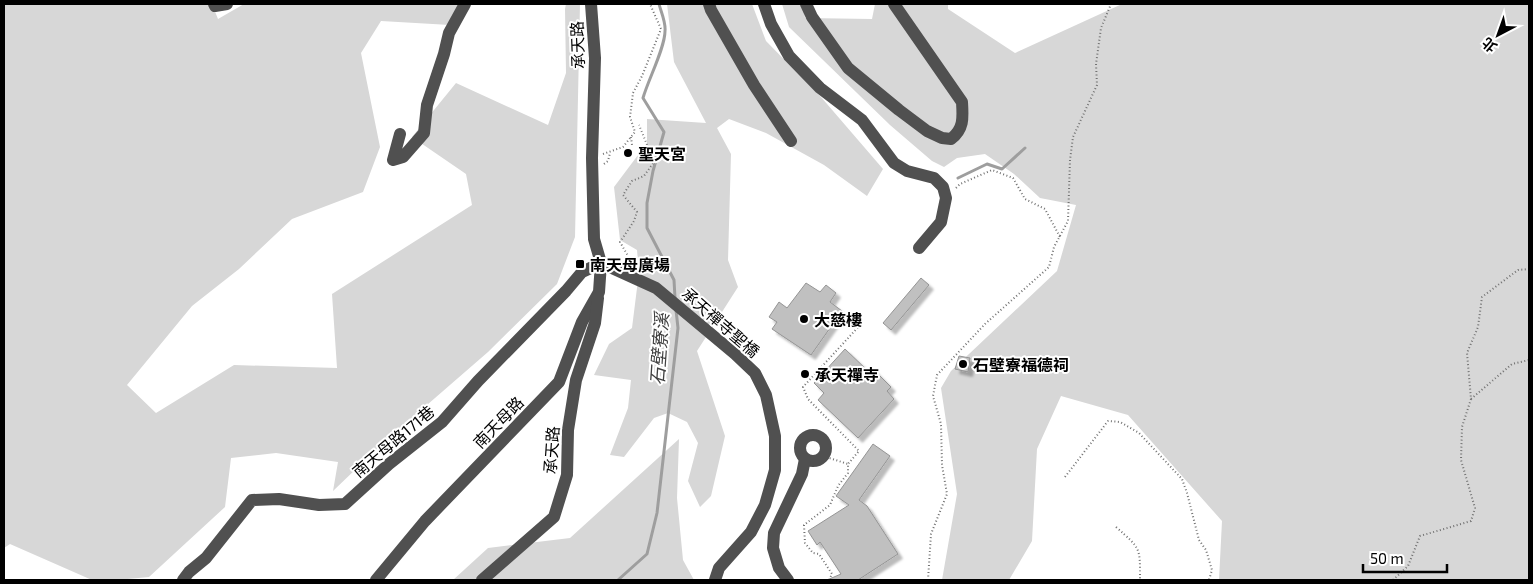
<svg xmlns="http://www.w3.org/2000/svg" width="1533" height="584" font-family="'Exo 2','Noto Sans TC',sans-serif">
	<defs>
		<filter id="shadow"><feDropShadow dx="4.5" dy="4.5" stdDeviation="1" flood-color="#0004"/></filter>
	</defs>
	<rect width="100%" height="100%" fill="#fff"/>
	<g fill="#d7d7d7">
		<path d="M4,4H212L218,19L244,4H471L450,25L381,21L361,53L380,147L363,192L292,219L239,269L192,306L127,385L156,413L234,365L337,368L332,294L472,205L466,174L412,137L456,83L548,125L566,73L565,9L566,4H580L575,237L557,284L488,352L382,444L333,491L338,462L276,453L231,458L225,507L149,577L117,580H92L10,544L4,548Z"/>
		<path d="M667,4H752L766,41L821,97L883,169L867,196L824,165L766,133L729,119L717,128L731,154L728,260L738,287L697,351L725,436L711,496L700,507L688,481L698,443L687,422L668,413L654,418L624,457L610,455L628,408L631,380L594,375L609,344L632,328L639,272L637,250L620,240L614,187L647,143V119L706,123L674,62Z"/>
		<path d="M782,4H803L805,18L872,19L875,4H948V9L1015,53L1122,4H1529V580H1219L1222,521L1128,415L1061,396L1037,449L1032,541L1009,580H942L957,494L941,388L951,371L1057,271L1076,205L1040,198L1014,174L985,154L957,158L944,167L932,161L890,125L789,27Z"/>
		<path d="M679,439L677,498L683,560L694,580H453L488,548L570,538Z"/>
	</g>
	<g fill="none" stroke-linecap="round" stroke-linejoin="round">
		<g stroke="#9e9e9e" stroke-width="3">
			<path d="M659,4C661,12 666,22 665,31C665,48 648,80 643,98L664,132L653,171L647,203V228L674,280L675,298"/>
			<path d="M958,178L987,164L1002,169L1025,148"/>
			<path d="M618,580L647,554L657,513L678,328L676,310"/>
		</g>
	</g>
	<g fill="#c0c0c0" stroke="#949494" filter="url(#shadow)">
		<path d="M921,278L929,285L891,330L883,323Z"/>
		<path d="M806,283L820,292L826,285L836,293L830,302L842,311L811,355L772,329L777,322L769,317L779,302L787,308Z"/>
		<path d="M845,349L867,370L871,367L891,387L887,391L894,399L858,438L818,400L824,393L814,383Z"/>
		<path d="M959,356L970,358L968,372L955,369Z"/>
		<path d="M873,444L890,456L859,500L867,506L898,554L858,580H827L841,574L820,542L817,545L808,531L849,505L836,496Z"/>
	</g>
	<g fill="none" stroke-linecap="round" stroke-linejoin="round">
		<g stroke="#727272" stroke-width="2" stroke-dasharray="1 2.5" stroke-linecap="butt">
			<path d="M631,137L632,145"/>
			<path d="M603,154L623,147L635,132L630,117L633,93L642,76L661,29L650,4"/>
			<path d="M604,164L608,161L610,153"/>
			<path d="M956,188L960,184L992,170L1013,178L1025,199L1045,209L1060,237"/>
			<path d="M626,261L628,256L620,242L634,221L637,212L623,195L632,181L644,176L654,162L639,125"/>
			<path d="M1471,399L1512,364L1529,360"/>
			<path d="M823,456L848,464"/>
			<path d="M1065,477L1108,421L1120,422L1139,433L1182,479L1187,493L1199,540L1206,550L1212,570L1209,580"/>
			<path d="M1116,527C1141,549 1140,547 1140,580"/>
			<path d="M829,580L832,574L819,554L813,553L805,543L804,525L830,505L838,486L848,473V464L859,451L808,399L803,387L862,323"/>
			<path d="M928,580L931,534L947,494L942,465L941,424L933,396L937,375L985,324L1049,267L1054,247L1068,221L1070,160L1073,137L1097,85L1096,64L1101,28L1111,4"/>
			<path d="M1393,580L1408,566L1420,536L1471,521L1475,508L1461,460L1462,427L1471,399L1467,353L1478,327L1482,297L1518,270L1529,269"/>
		</g>
		<g stroke="#505050" stroke-width="12">
			<path d="M214,4L215,6L227,4"/>
			<path d="M709,4L711,10L754,85L791,141"/>
			<path d="M764,4L771,24L789,56L820,88L862,120L894,163L907,171L934,178L943,187L946,198L941,222L919,248"/>
			<path d="M806,4L812,17L848,68L899,110L927,131L942,138L951,139C964,129 963,118 962,102L894,4"/>
			<path d="M400,134L393,160L403,157L424,133L427,105L444,54L449,33L465,4"/>
			<path d="M601,263L656,288L735,354L755,373L766,395L775,436V470L765,505L751,532L719,568L715,580"/>
			<circle cx="813" cy="448" r="13"/>
			<path d="M183,580L189,572L206,558L252,500L279,499L319,505L345,504L389,464L442,422L478,381L566,291L582,272L601,263"/>
			<path d="M376,580L425,521L559,382L582,322L599,292L601,263L594,239L592,158L595,58L591,4"/>
			<path d="M482,580L554,517L567,475L568,430L576,380L595,323L598,298"/>
			<path d="M788,580L779,568L773,548L774,533L802,474L805,459"/>
		</g>
	</g>
	<g fill="#000" stroke="#fff" stroke-width="2">
		<circle cx="628" cy="153" r="5"/>
		<rect x="575" y="259" width="10" height="10" rx="2.5"/>
		<circle cx="804" cy="319" r="5"/>
		<circle cx="963" cy="364" r="5"/>
		<circle cx="805" cy="374" r="5"/>
	</g>
	<g text-anchor="middle" dominant-baseline="central" stroke-width="4" stroke-linejoin="round" paint-order="stroke">
		<g font-size="16" fill="#000" stroke="#fff">
			<text transform="translate(577 45) rotate(-92)">承天路</text>
			<text transform="translate(721 322) rotate(41)">承天禪寺聖橋</text>
			<text transform="translate(498 422) rotate(-46)">南天母路</text>
			<text transform="translate(393 441) rotate(-40)">南天母路171巷</text>
			<text transform="translate(551 450) rotate(-86)">承天路</text>
		</g>
		<g font-size="16" font-weight="bold" fill="#000" stroke="#fff" text-anchor="start">
			<text x="638" y="153">聖天宮</text>
			<text x="590" y="264">南天母廣場</text>
			<text x="814" y="319">大慈樓</text>
			<text x="973" y="364">石壁寮福德祠</text>
			<text x="815" y="374">承天禪寺</text>
		</g>
		<g font-size="18" font-style="italic" fill="#3f3f3f" stroke="#fff">
			<text transform="translate(659 349) rotate(-86)">石壁寮溪</text>
		</g>
	</g>
	<rect width="1533" height="584" fill="none" stroke="#000000" stroke-width="10"/>
	<g transform="translate(1498 35) rotate(221)" stroke="#ffffff" stroke-width="4" paint-order="stroke">
	<path d="M0-4L9 19L0 12L-9 19Z" fill="#000000"/>
	<text y="-8" font-size="14" font-weight="bold" text-anchor="middle" fill="#000000">北</text>
	</g>
	<path d="M1363 564v8h84v-8" fill="none" stroke="#000000" stroke-width="2.5"/>
	<text x="1370" y="564" font-size="15" fill="#000000" stroke="#ffffff" stroke-width="4" paint-order="stroke">50 m</text>
</svg>
